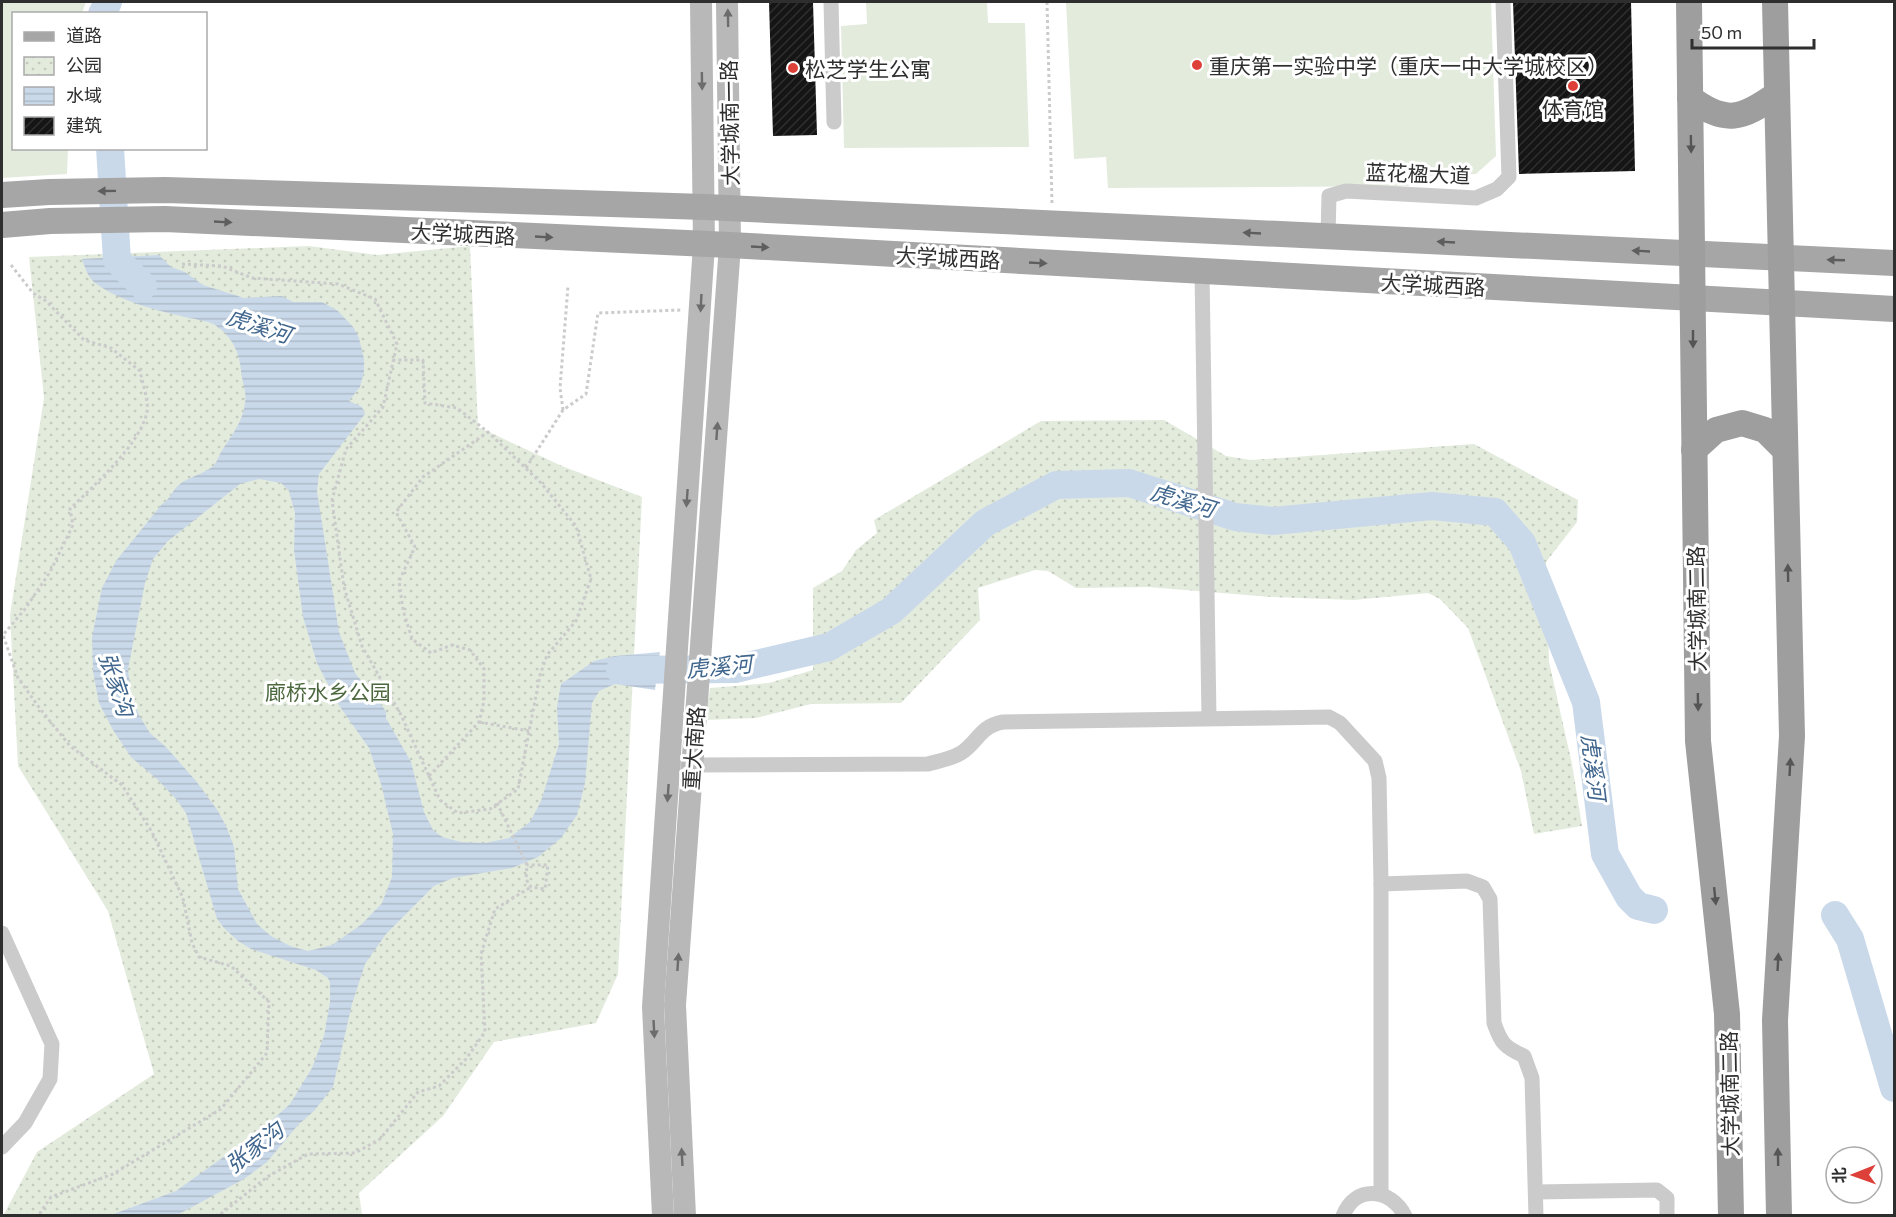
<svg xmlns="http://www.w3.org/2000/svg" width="1896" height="1217" font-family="Commissioner,'Noto Sans SC',sans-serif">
	<defs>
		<pattern id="park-dots" width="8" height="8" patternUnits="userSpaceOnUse" patternTransform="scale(1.5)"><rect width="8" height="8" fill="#e3ebdd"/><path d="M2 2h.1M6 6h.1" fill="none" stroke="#c3cabe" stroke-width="1.8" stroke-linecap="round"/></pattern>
		<pattern id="water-rules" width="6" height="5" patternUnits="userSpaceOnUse" patternTransform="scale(1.5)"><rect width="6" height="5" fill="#cad9ea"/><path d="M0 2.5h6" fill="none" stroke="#aebbc9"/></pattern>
		<pattern id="building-hatch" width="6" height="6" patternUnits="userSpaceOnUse" patternTransform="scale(1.5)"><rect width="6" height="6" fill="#151515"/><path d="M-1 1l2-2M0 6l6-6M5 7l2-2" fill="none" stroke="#2f2f2f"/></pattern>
	</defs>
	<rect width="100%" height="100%" fill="#fff"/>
	<g fill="#e3ebdd">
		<path d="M2,2H86L82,13L14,14V148L68,149L67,174L2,178Z"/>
		<path d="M866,2H987L988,23H1025L1029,147L844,148L841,26L867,24Z"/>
		<path d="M1066,2H1491L1496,156L1476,174L1422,176L1421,186L1108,188L1106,157L1074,159Z"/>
	</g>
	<g fill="url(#park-dots)">
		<path d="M309,246L377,255L470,246L478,427L562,466L642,497L618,974L596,1023L494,1042L443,1116L359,1193L362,1215L3,1216L37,1152L154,1074L108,911L18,766L10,615L44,398L29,257Z"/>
		<path d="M1164,420L1226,456L1251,460L1474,444L1578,500L1577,522L1546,562L1549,662L1572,764L1582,826L1534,834L1521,771L1468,628L1440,599L1428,593L1354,600L1271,597L1148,587L1076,588L1048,571L1035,570L978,588L980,620L901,703L811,704L756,718L705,720L710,688L769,683L813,670V588L842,571L856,550L877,533L874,520L1041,421Z"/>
	</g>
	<path fill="url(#water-rules)" fill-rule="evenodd" d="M159,255L171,267L185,272L203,285L238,296L243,298L282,296L293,302H322L338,311L354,328L359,338L364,359V372L360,387L349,401L362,407L365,414L319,474L317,491L339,632L355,673L383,707L386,712V718L411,762L424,812L433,830L442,837L461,842L485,843L509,838L530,822L541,801L559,744L557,707L561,684L594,661L615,656L660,652L655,690L615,684L599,691L592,703L585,783L577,815L561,838L538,857L512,868L453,878L434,886L386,934L365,964L352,1004L333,1087L314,1111L298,1125L267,1162L244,1179L179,1214L111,1215L176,1191L260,1131L290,1104L312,1068L324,1036L330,1002V983L328,978L316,970L251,949L238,941L224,928L217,919L186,813L176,799L157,779L131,757L113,730L99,703L93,672L92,637L102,588L116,561L162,504C170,500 172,490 180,484C190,476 206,474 215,464C218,460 219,455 221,452C231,436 243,422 245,403C247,392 242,382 241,371C240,355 233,338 219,328C210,320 196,320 185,317C158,311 117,300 95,283C88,277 85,268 82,259ZM259,479L281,483L289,491L295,513L294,550L303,617L317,663L338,704L369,748L381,784L393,834L392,877L382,903L362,924L332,945L308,951L290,946L271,936L257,924L238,889L234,847L227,828L218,811L196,781L167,748L150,733L139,715L131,694L128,669L145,583L153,559L168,541L240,484Z"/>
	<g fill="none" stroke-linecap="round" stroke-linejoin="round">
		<g stroke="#cad9ea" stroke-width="28">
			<path d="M102,14L108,2"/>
			<path d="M110,148L117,260L143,286"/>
			<path d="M620,670L735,669L829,647L891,611L985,523L1056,485L1129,483L1235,517L1273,521L1432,506L1495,512L1522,543L1586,702L1605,854L1629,897L1638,906L1654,910"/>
			<path d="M1835,915L1850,939L1894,1088"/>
		</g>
	</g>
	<g fill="url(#building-hatch)">
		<path d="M769,2H813L817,135L773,136Z"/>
		<path d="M1513,2H1631L1635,171L1519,174Z"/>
	</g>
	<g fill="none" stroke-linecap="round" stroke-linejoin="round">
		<g stroke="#cbcbcb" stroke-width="3" stroke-dasharray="3 3" stroke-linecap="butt">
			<path d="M1047,2L1052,203"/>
			<path d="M182,264L222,266L252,278L338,284L375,299L397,344L383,407L346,449L332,500L344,587L362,646L401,715L440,800L458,813L490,809L518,789L540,675L547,655L576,621L591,579L576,526L541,483L488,432L457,408L425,403L423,360H394"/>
			<path d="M11,265L33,293L46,301L84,340L111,348L140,371C142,381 149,402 147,412C140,445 94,485 70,509L73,525L50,572L25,609L3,635L18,678L41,710L70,746L122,785L152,832L183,898L192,943L199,957L231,966L269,1002L267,1053L221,1109L113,1174L51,1197L38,1216"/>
			<path d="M563,410L560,388L568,286"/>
			<path d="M526,468L563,410L586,394L598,313L681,310"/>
			<path d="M479,722L529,731"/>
			<path d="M429,776L479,722L484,701V669L470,650L452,645L431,653L412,639L403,610L399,581L415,547L396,512L423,477L488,432"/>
			<path d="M497,803L527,865L526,879L531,887L545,889L548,865H527"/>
			<path d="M215,1216L222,1213L267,1177L308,1154L355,1153L380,1139L418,1092L439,1086L466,1059L485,1032L481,954L495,909L531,887"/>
		</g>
		<g stroke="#cbcbcb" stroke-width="15">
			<path d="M831,2L834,122"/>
			<path d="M1328,236L1329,196L1346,191L1476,198L1497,189L1509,177L1503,2"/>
			<path d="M1202,272L1209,718"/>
			<path d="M685,765L928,764C939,761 951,759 961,753C978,742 980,726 1003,722L1329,717L1340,723L1375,761L1379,778L1381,884V1194"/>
			<path d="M1381,884L1467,881L1483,887L1490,899L1494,1023C1501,1043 1504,1047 1524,1056L1532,1078L1536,1216"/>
			<path d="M2,933L52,1044L50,1079L25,1123L2,1147"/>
			<path d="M1536,1192L1657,1190L1667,1198V1216"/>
			<path d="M1343,1216C1355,1184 1391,1188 1405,1216"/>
		</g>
		<g stroke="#b8b8b8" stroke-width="22">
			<path d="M663,1216L653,1007L704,245L701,2"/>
			<path d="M685,1216L675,1005L730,245L727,2"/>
		</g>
		<g stroke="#a6a6a6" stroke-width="26">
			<path d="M2,195L49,192L165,190L705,207L1894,263"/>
			<path d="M2,225L50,221L165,219L730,245L1894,309"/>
		</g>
		<g stroke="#9e9e9e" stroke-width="26">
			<path d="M1689,2L1698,741L1727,1014L1731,1216"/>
			<path d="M1775,2L1792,736L1775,1020L1779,1216"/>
			<path d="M1690,98C1726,125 1742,119 1777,94"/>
			<path d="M1694,450L1716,430L1742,423L1765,430L1785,450"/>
		</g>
	</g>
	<defs><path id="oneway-solid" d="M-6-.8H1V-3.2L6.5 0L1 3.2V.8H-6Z" transform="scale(1.5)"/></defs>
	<g fill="#6c6c6c">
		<use href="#oneway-solid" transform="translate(728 18) rotate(-91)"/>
		<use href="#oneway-solid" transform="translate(702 81) rotate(89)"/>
		<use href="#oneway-solid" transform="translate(701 303) rotate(93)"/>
		<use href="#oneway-solid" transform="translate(717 431) rotate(-86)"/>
		<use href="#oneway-solid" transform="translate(687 498) rotate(94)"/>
		<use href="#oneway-solid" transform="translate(668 793) rotate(94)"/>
		<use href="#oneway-solid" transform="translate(678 962) rotate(-86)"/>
		<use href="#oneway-solid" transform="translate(654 1029) rotate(87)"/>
		<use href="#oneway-solid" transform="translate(682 1157) rotate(-93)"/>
	</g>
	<g fill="#555">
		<use href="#oneway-solid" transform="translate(1691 144) rotate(89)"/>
		<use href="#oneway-solid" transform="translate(1693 339) rotate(90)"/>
		<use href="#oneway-solid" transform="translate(1788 573) rotate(-91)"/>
		<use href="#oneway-solid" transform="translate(1698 702) rotate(89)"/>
		<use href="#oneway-solid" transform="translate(1790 767) rotate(-87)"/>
		<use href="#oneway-solid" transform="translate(1715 896) rotate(84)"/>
		<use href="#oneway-solid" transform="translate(1778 962) rotate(-87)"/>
		<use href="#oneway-solid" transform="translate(1778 1157) rotate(-91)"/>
	</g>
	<g fill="#5e5e5e">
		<use href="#oneway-solid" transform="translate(107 191) rotate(179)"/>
		<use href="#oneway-solid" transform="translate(223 222) rotate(3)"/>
		<use href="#oneway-solid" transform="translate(1252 233) rotate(-177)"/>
		<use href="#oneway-solid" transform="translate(544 237) rotate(3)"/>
		<use href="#oneway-solid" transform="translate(1446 242) rotate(-177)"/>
		<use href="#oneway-solid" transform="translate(760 247) rotate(3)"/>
		<use href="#oneway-solid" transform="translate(1641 251) rotate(-177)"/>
		<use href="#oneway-solid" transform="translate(1836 260) rotate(-178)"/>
		<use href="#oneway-solid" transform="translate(1038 263) rotate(3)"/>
	</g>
	<g fill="#dd4038" stroke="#fff" stroke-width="2">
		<circle cx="1197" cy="65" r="6"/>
		<circle cx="793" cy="68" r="6"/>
		<circle cx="1573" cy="86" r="6"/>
	</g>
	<g text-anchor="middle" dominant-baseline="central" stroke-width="6" stroke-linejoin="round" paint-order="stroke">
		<g font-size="21" fill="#2e2e2e" stroke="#fff" text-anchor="start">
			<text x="1209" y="65">重庆第一实验中学（重庆一中大学城校区）</text>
			<text x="805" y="68">松芝学生公寓</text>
			<text x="1573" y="108" text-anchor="middle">体育馆</text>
		</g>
		<g font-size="21" fill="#2e2e2e" stroke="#fff">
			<text transform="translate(729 123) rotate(-91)">大学城南一路</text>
			<text transform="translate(1418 173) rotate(2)">蓝花楹大道</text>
			<text transform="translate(463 233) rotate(3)">大学城西路</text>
			<text transform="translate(948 257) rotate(3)">大学城西路</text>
			<text transform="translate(1433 284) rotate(3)">大学城西路</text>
			<text transform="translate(1696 609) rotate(-91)">大学城南二路</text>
			<text transform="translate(693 748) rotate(-86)">重大南路</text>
			<text transform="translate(1729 1094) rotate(-91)">大学城南二路</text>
		</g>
		<g font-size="21" fill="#4c683e" stroke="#fff">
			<text x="328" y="691">廊桥水乡公园</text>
		</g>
		<g font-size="22" font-style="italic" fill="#40668d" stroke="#fff">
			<text transform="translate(259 325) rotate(18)">虎溪河</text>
			<text transform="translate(1183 500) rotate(17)">虎溪河</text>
			<text transform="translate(719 666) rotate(-5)">虎溪河</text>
			<text transform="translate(117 684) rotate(72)">张家沟</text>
			<text transform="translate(1594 767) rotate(83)">虎溪河</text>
			<text transform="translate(254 1147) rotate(-38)">张家沟</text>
		</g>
	</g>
	<rect width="1896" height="1217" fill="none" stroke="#2e2e2e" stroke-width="6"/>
	<rect x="12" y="12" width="195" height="138" fill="#ffffff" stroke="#ababab" stroke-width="1.5"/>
	<rect x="24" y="32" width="30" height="9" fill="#a6a6a6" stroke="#ababab" stroke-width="1.5"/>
	<text x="66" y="42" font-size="18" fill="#2e2e2e">道路</text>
	<rect x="24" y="57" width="30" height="18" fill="url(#park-dots)" stroke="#ababab" stroke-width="1.5"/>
	<text x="66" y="72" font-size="18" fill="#2e2e2e">公园</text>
	<rect x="24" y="87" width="30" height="18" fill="url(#water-rules)" stroke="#ababab" stroke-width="1.5"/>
	<text x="66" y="102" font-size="18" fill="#2e2e2e">水域</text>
	<rect x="24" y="117" width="30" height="18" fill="url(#building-hatch)" stroke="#ababab" stroke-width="1.5"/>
	<text x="66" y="132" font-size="18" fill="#2e2e2e">建筑</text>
	<g transform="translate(1854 1175) rotate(269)"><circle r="28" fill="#ffffff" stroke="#ababab" stroke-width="1.5"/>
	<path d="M0-4.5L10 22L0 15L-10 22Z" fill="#dd4038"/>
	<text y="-9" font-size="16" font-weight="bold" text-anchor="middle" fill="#2e2e2e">北</text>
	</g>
	<path d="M1692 39v9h122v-9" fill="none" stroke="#2e2e2e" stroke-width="3"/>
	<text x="1701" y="39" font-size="18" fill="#2e2e2e" stroke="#ffffff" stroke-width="4.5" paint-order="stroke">50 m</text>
</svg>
